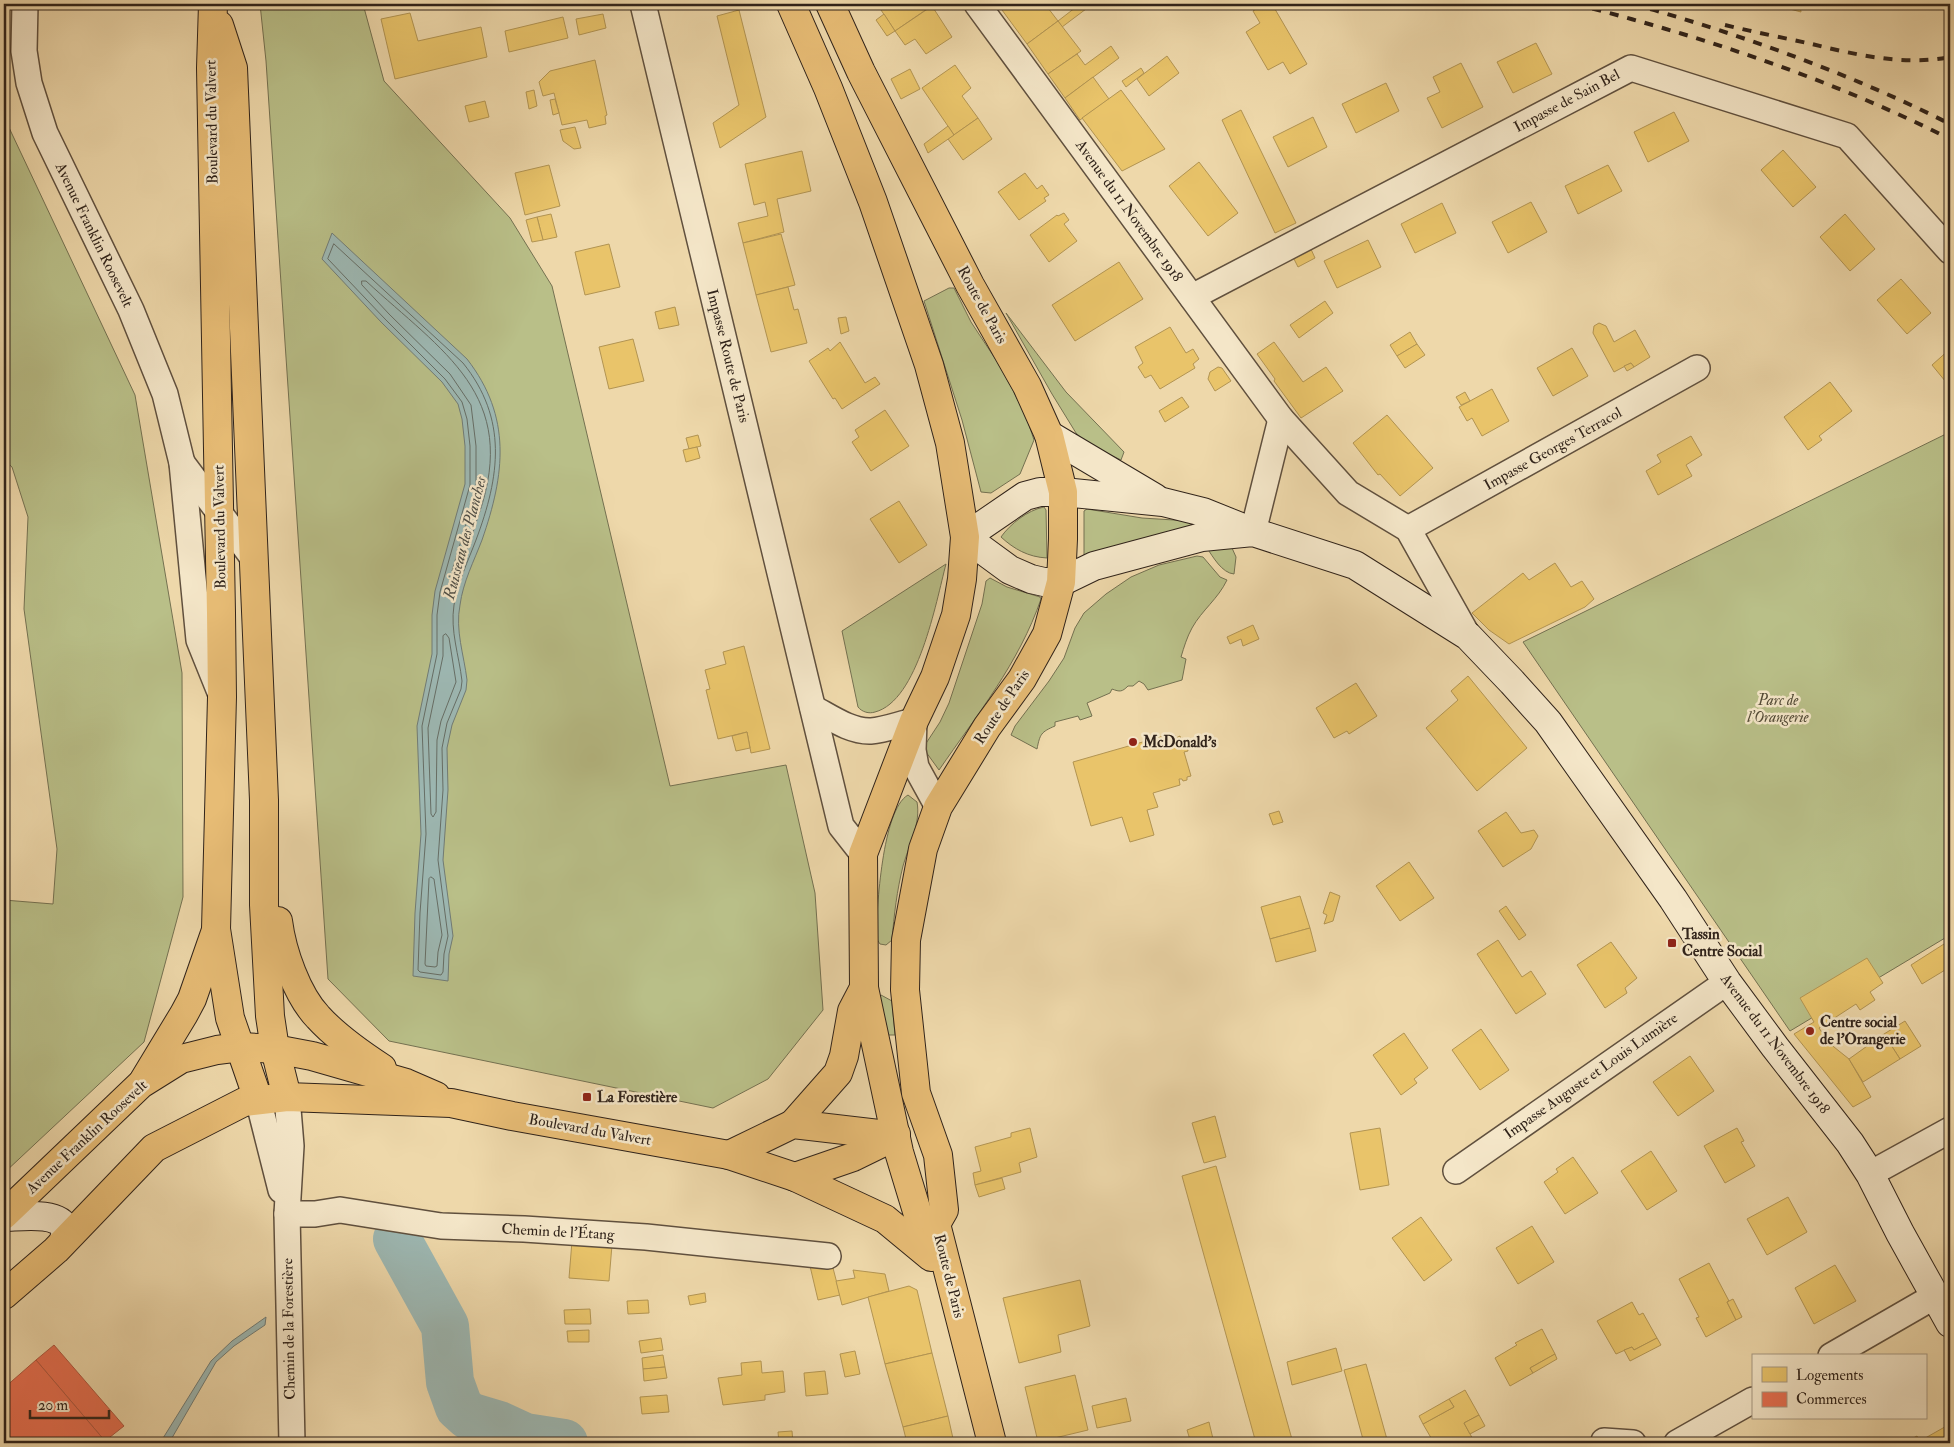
<svg xmlns="http://www.w3.org/2000/svg" width="1954" height="1447" font-family="'IM FELL Double Pica',serif">
	<rect width="100%" height="100%" fill="#eed8aa"/>
	<filter id="stains"><feTurbulence type="fractalNoise" baseFrequency=".004" numOctaves="4"/><feColorMatrix values="0 0 0 0 .2 0 0 0 0 .09 0 0 0 0 .02 0 0 0 .5 -.17"/></filter>
	<radialGradient id="worn" r=".72"><stop offset=".6" stop-color="#630" stop-opacity="0"/><stop offset="1" stop-color="#630" stop-opacity=".3"/></radialGradient>
	<g fill="#b9bf88" stroke="#747151">
		<path d="M260,4H363L384,81L510,218L552,286L670,786L786,765L815,893L823,1010L768,1079L713,1108L389,1041L328,979L266,61Z"/>
		<path d="M4,117L135,395L182,673L183,897L144,1042L4,1173V900L53,904L57,849L24,609L28,517L12,467L4,460Z"/>
		<path d="M949,288H954L971,322L998,363L1013,390L1027,419L1034,440L1020,474L991,493L981,492L962,420L924,301Z"/>
		<path d="M1006,313L1066,392L1124,452L1121,460L1088,444L1076,433L1052,394Z"/>
		<path d="M1950,432V935L1790,1031L1523,642Z"/>
		<path d="M1044,507L1046,510L1047,558C1028,557 1014,549 1001,537C1010,524 1028,510 1044,507Z"/>
		<path d="M1087,509L1142,518L1190,521L1192,525L1191,532L1084,556V511Z"/>
		<path d="M1207,548H1232L1236,557L1234,574C1222,573 1213,557 1207,548Z"/>
		<path d="M1197,556L1203,557L1220,577L1227,580C1218,599 1202,610 1192,628C1187,637 1184,647 1181,657L1186,659L1182,680L1148,690L1144,684L1139,681L1133,686H1128C1122,692 1120,692 1112,689L1110,693L1087,703L1092,716L1080,720L1078,716L1055,722V726C1041,732 1040,734 1037,749L1011,735L1015,726L1049,681L1064,658L1075,628L1084,613L1106,594L1131,577L1159,565Z"/>
		<path d="M946,564C936,602 918,701 875,712C869,714 862,712 858,707L842,631Z"/>
		<path d="M990,578L1007,587L1040,597L1041,599C1019,663 977,715 939,770L926,752L921,751L940,722L949,703L982,604L986,581Z"/>
		<path d="M908,795L917,802C921,823 909,845 903,866C897,890 894,915 892,940L886,945L880,944L876,938C877,908 882,810 908,795Z"/>
		<path d="M881,995L892,1001L895,1035H885L880,997Z"/>
	</g>
	<g fill="#9db8b3" stroke="#717c76">
		<path d="M332,233L467,359C512,417 505,474 482,540C474,561 463,582 460,605C455,630 464,655 467,680L466,690L452,725L447,748L448,790L443,860L453,936L449,954L448,981L413,976L415,913L421,834L417,726L432,654V615L435,591L465,484V446L462,419L458,404L442,382L381,322L322,259Z"/>
		<path d="M266,1317L265,1325L234,1346L216,1362L169,1443H160L211,1361L232,1341Z"/>
	</g>
	<g fill="#e9c46a" stroke="#b29452">
		<path d="M877,4H923L927,9L895,31Z"/>
		<path d="M998,4H1010L1002,10Z"/>
		<path d="M1010,4H1054L1048,8L1058,21L1027,44L1002,10Z"/>
		<path d="M1080,4L1086,9L1062,27L1058,21Z"/>
		<path d="M1264,4H1272L1307,64L1290,74L1283,62L1268,70L1246,32L1260,23L1253,11Z"/>
		<path d="M1769,4H1789L1790,9L1777,6Z"/>
		<path d="M1789,4H1800L1801,12L1790,9Z"/>
		<path d="M932,6L952,37L926,54L915,39L905,45L895,31Z"/>
		<path d="M739,10L766,117L720,148L713,123L739,105L717,16Z"/>
		<path d="M410,13L418,41L481,27L487,57L395,79L381,19Z"/>
		<path d="M603,14L606,28L579,35L576,19Z"/>
		<path d="M884,14L895,31L887,36L876,20Z"/>
		<path d="M563,17L568,38L509,52L505,31Z"/>
		<path d="M1058,21L1081,51L1048,74L1027,44Z"/>
		<path d="M1536,43L1552,74L1513,93L1497,62Z"/>
		<path d="M1111,46L1119,58L1065,98L1048,74L1077,54L1085,65Z"/>
		<path d="M1167,56L1179,73L1149,96L1137,79Z"/>
		<path d="M595,60L607,115L605,116L606,124L589,128L587,120L562,125L554,93L543,96L539,82L550,71Z"/>
		<path d="M1461,63L1483,107L1442,128L1427,98L1440,92L1433,77Z"/>
		<path d="M955,65L971,88L962,96L978,118L954,135L922,88Z"/>
		<path d="M1141,68L1144,73L1126,87L1122,81Z"/>
		<path d="M910,69L920,89L901,99L891,79Z"/>
		<path d="M1093,77L1109,99L1080,120L1065,98Z"/>
		<path d="M1386,83L1399,111L1356,133L1342,104Z"/>
		<path d="M534,90L537,106L529,109L526,92Z"/>
		<path d="M1121,90L1165,149L1122,171L1082,118Z"/>
		<path d="M555,99L559,113L553,115L550,100Z"/>
		<path d="M485,101L489,117L469,122L465,106Z"/>
		<path d="M1241,110L1296,223L1275,233L1222,120Z"/>
		<path d="M1674,112L1689,141L1648,162L1634,132Z"/>
		<path d="M1313,117L1327,147L1288,167L1273,137Z"/>
		<path d="M978,118L992,139L963,160L948,139Z"/>
		<path d="M948,126L954,135L928,153L924,144Z"/>
		<path d="M575,127L581,148L574,149L563,141L560,130Z"/>
		<path d="M1783,150L1816,187L1793,207L1761,170Z"/>
		<path d="M802,151L811,191L777,199L784,232L743,243L738,223L768,216L765,202L754,205L745,164Z"/>
		<path d="M1199,162L1238,213L1208,236L1169,186Z"/>
		<path d="M549,165L560,206L525,215L515,173Z"/>
		<path d="M1608,165L1622,191L1578,214L1565,186Z"/>
		<path d="M1025,173L1037,189L1042,185L1049,195L1044,198L1046,201L1019,220L998,192Z"/>
		<path d="M1531,202L1547,232L1508,253L1492,222Z"/>
		<path d="M1442,203L1456,233L1415,253L1401,224Z"/>
		<path d="M1064,213L1069,220L1064,224L1077,241L1049,262L1030,235L1057,215L1058,216Z"/>
		<path d="M551,214L557,237L543,240L537,217Z"/>
		<path d="M1845,214L1875,249L1850,271L1820,237Z"/>
		<path d="M537,217L543,240L532,242L526,220Z"/>
		<path d="M781,234L795,285L756,295L743,243Z"/>
		<path d="M1368,240L1381,267L1337,288L1324,261Z"/>
		<path d="M609,244L620,287L585,295L575,252Z"/>
		<path d="M1310,247L1315,258L1298,267L1292,255Z"/>
		<path d="M1119,262L1143,299L1075,341L1052,305Z"/>
		<path d="M1901,279L1931,313L1907,334L1877,300Z"/>
		<path d="M788,287L794,310L798,309L807,343L771,352L756,295Z"/>
		<path d="M1325,301L1333,313L1299,338L1290,325Z"/>
		<path d="M675,307L679,325L659,329L655,312Z"/>
		<path d="M846,317L849,331L841,334L838,318Z"/>
		<path d="M1599,323L1606,326L1614,342L1635,330L1650,357L1634,367L1631,363L1614,372L1593,333L1594,326Z"/>
		<path d="M1170,327L1186,353L1193,349L1199,359L1193,364L1195,368L1160,389L1151,375L1145,378L1138,367L1143,363L1135,347Z"/>
		<path d="M1410,332L1417,344L1397,356L1390,345Z"/>
		<path d="M633,339L644,381L609,389L599,347Z"/>
		<path d="M840,342L865,383L875,377L880,384L842,409L835,398L833,399L809,361L828,348L830,351Z"/>
		<path d="M1274,342L1303,382L1326,367L1343,391L1301,418L1274,381L1275,379L1257,354Z"/>
		<path d="M1417,344L1425,355L1405,368L1397,356Z"/>
		<path d="M1572,348L1588,376L1553,396L1537,368Z"/>
		<path d="M1950,349V387L1932,365Z"/>
		<path d="M1631,363L1634,367L1627,371L1624,366Z"/>
		<path d="M1218,367L1222,368L1231,381L1215,391L1208,379L1210,372Z"/>
		<path d="M1830,382L1852,411L1819,436L1822,440L1808,450L1784,417Z"/>
		<path d="M1492,389L1509,421L1482,436L1472,418L1467,421L1459,407Z"/>
		<path d="M1465,392L1470,401L1461,405L1456,397Z"/>
		<path d="M1182,397L1189,407L1165,422L1159,411Z"/>
		<path d="M885,410L909,446L871,471L852,442L859,437L855,430Z"/>
		<path d="M1387,415L1433,468L1400,496L1380,474L1378,475L1353,443Z"/>
		<path d="M698,435L701,446L689,449L686,438Z"/>
		<path d="M1691,436L1702,455L1686,465L1692,476L1658,495L1646,471L1661,462L1657,455Z"/>
		<path d="M697,447L700,458L686,462L683,450Z"/>
		<path d="M899,501L927,545L899,563L870,519Z"/>
		<path d="M1555,563L1571,587L1582,581L1594,599L1585,607L1509,644L1489,630L1472,613L1523,573L1529,580Z"/>
		<path d="M1253,625L1259,639L1243,646L1241,639L1230,644L1227,637Z"/>
		<path d="M744,646L770,749L751,753L747,732L718,739L706,690L710,689L705,670L726,664L723,652Z"/>
		<path d="M1468,676L1527,748L1477,791L1426,728L1458,700L1451,691Z"/>
		<path d="M1356,683L1377,716L1349,734L1347,731L1334,738L1316,708Z"/>
		<path d="M747,732L750,748L736,751L732,736Z"/>
		<path d="M1167,735L1168,740L1171,739L1170,736L1175,735L1176,738L1180,736L1182,743L1186,742L1188,751L1184,752L1191,776L1187,777V780L1183,781L1182,779H1179L1180,785L1153,793L1158,807L1147,810L1154,835L1130,842L1122,817L1091,826L1073,762Z"/>
		<path d="M1279,811L1283,822L1273,825L1269,814Z"/>
		<path d="M1506,812L1521,833L1534,830L1538,836L1531,849L1503,867L1478,831Z"/>
		<path d="M1409,862L1434,898L1400,921L1376,886Z"/>
		<path d="M1330,892L1340,896L1333,921L1324,924L1327,915L1323,913Z"/>
		<path d="M1300,896L1310,928L1270,939L1261,907Z"/>
		<path d="M1506,906L1526,935L1519,940L1499,911Z"/>
		<path d="M1310,928L1316,951L1276,962L1270,939Z"/>
		<path d="M1498,940L1522,977L1531,971L1546,994L1516,1014L1477,954Z"/>
		<path d="M1611,942L1637,978L1625,988L1627,993L1605,1008L1577,965Z"/>
		<path d="M1950,943V967L1922,984L1911,965L1944,944L1946,946Z"/>
		<path d="M1867,958L1883,983L1870,992L1875,1000L1860,1010L1856,1004L1819,1028L1829,1043L1849,1059L1871,1097L1853,1107L1794,1034L1814,1022L1800,998Z"/>
		<path d="M1905,1021L1921,1046L1900,1059L1884,1034Z"/>
		<path d="M1481,1029L1509,1070L1480,1090L1452,1050Z"/>
		<path d="M1404,1033L1428,1068L1414,1079L1417,1083L1401,1095L1373,1055Z"/>
		<path d="M1884,1034L1900,1059L1863,1082L1849,1059Z"/>
		<path d="M1690,1056L1714,1091L1678,1116L1653,1082Z"/>
		<path d="M1215,1116L1226,1157L1204,1163L1192,1123Z"/>
		<path d="M1030,1128L1037,1157L1019,1163L1021,1172L975,1185L973,1173L981,1171L975,1147L1011,1137V1133Z"/>
		<path d="M1380,1128L1389,1185L1360,1190L1350,1133Z"/>
		<path d="M1737,1128L1744,1141L1741,1142L1755,1166L1725,1183L1704,1146Z"/>
		<path d="M1651,1151L1677,1191L1647,1210L1621,1171Z"/>
		<path d="M1573,1157L1598,1193L1565,1214L1544,1182L1558,1172L1556,1169Z"/>
		<path d="M1216,1166L1293,1443H1256L1182,1176Z"/>
		<path d="M1002,1178L1005,1189L979,1197L975,1185Z"/>
		<path d="M1788,1197L1807,1232L1767,1255L1747,1219Z"/>
		<path d="M1421,1217L1452,1260L1424,1281L1392,1238Z"/>
		<path d="M1532,1226L1554,1262L1518,1284L1496,1248Z"/>
		<path d="M572,1241L612,1245L609,1281L569,1278Z"/>
		<path d="M1709,1263L1729,1301L1727,1302L1736,1320L1706,1337L1696,1318L1699,1317L1679,1279Z"/>
		<path d="M1835,1265L1856,1301L1814,1324L1795,1288Z"/>
		<path d="M810,1266L833,1268L840,1295L818,1300Z"/>
		<path d="M853,1270L885,1274L889,1291L842,1305L836,1281L855,1278Z"/>
		<path d="M1080,1280L1090,1326L1058,1335L1061,1352L1019,1363L1003,1298Z"/>
		<path d="M909,1286L917,1290L932,1353L885,1364L868,1297Z"/>
		<path d="M705,1293L706,1302L690,1305L688,1296Z"/>
		<path d="M1733,1299L1742,1317L1736,1320L1727,1302Z"/>
		<path d="M648,1300L649,1313L628,1314L627,1301Z"/>
		<path d="M1632,1302L1639,1315L1643,1313L1657,1338L1634,1350L1632,1347L1616,1354L1597,1321Z"/>
		<path d="M590,1309L591,1324H565L564,1310Z"/>
		<path d="M1542,1329L1555,1354L1530,1368L1533,1373L1510,1386L1495,1358L1517,1345L1515,1343Z"/>
		<path d="M589,1330V1342H568L567,1331Z"/>
		<path d="M661,1338L663,1350L641,1353L639,1341Z"/>
		<path d="M1657,1338L1661,1345L1630,1361L1624,1350L1632,1347L1634,1350Z"/>
		<path d="M1336,1348L1342,1371L1292,1385L1287,1362Z"/>
		<path d="M855,1351L860,1374L845,1377L840,1354Z"/>
		<path d="M932,1353L948,1416L903,1427L885,1364Z"/>
		<path d="M1555,1354L1557,1359L1533,1373L1530,1368Z"/>
		<path d="M663,1355L665,1367L643,1369L642,1358Z"/>
		<path d="M761,1361L762,1373L783,1371L785,1392L765,1395V1400L723,1405L718,1378L742,1375L741,1363Z"/>
		<path d="M1366,1364L1388,1443H1364L1344,1370Z"/>
		<path d="M665,1367L667,1378L644,1381L643,1369Z"/>
		<path d="M825,1371L828,1394L806,1396L804,1373Z"/>
		<path d="M1075,1375L1088,1430L1038,1442L1025,1387Z"/>
		<path d="M1465,1390L1479,1415L1464,1423L1475,1443H1434L1423,1424L1454,1407L1449,1399Z"/>
		<path d="M667,1395L669,1412L642,1414L640,1397Z"/>
		<path d="M1126,1398L1131,1421L1097,1428L1092,1406Z"/>
		<path d="M1449,1399L1454,1407L1423,1424L1419,1416Z"/>
		<path d="M1479,1415L1485,1426L1470,1434L1464,1423Z"/>
		<path d="M948,1416L954,1443H907L903,1427Z"/>
		<path d="M1209,1422L1214,1443H1191L1187,1430Z"/>
		<path d="M1950,1424V1443H1904L1917,1436L1920,1441Z"/>
		<path d="M792,1431L793,1443H779L778,1432Z"/>
		<path d="M1819,1438L1821,1441L1817,1443H1808Z"/>
	</g>
	<g fill="#e76f51" stroke="#b05840">
		<path d="M54,1345L124,1426L105,1441L36,1360Z"/>
		<path d="M36,1360L105,1441L103,1443H4V1388Z"/>
	</g>
	<g fill="none" stroke-linecap="round" stroke-linejoin="round">
		<g stroke="#666e66" stroke-width="1">
			<path d="M334,244L463,363C508,419 500,476 476,540C468,561 458,582 454,605C450,631 459,655 462,681L461,689L447,723L442,748L443,790L438,860L448,936L444,954L443,972L441,975L420,972L418,970L420,913L426,834L422,726L437,654V615L440,592L470,485V446L467,419L462,402L445,379L385,319L328,259Z"/>
			<path d="M362,281H366C443,352 520,395 479,514C472,533 467,558 455,574L452,571L473,501L476,485V446L471,405L450,374L389,314L362,285Z"/>
			<path d="M446,634L449,638L456,682L441,721L437,740L436,812L433,817L431,814L428,728L443,656V636Z"/>
			<path d="M431,877L434,879L442,935L438,952L437,966L435,967L426,966L425,964L429,879Z"/>
		</g>
		<path stroke="#9db8b3" stroke-width="48" d="M397,1239L445,1326L450,1382L459,1407L469,1416L499,1425L525,1437L564,1443"/>
		<g stroke="#60503e" stroke-width="28">
			<g id="street">
				<path d="M25,4L24,51L29,83L45,133L131,310L165,394L182,463L199,640L220,692"/>
				<path d="M643,4L841,826L863,854"/>
				<path d="M977,4L1281,419L1348,493L1408,529L1468,636"/>
				<path d="M1192,297L1631,68L1847,136L1950,251"/>
				<path d="M182,463L254,559"/>
				<path d="M1408,529L1697,368"/>
				<path d="M1253,532L1281,419"/>
				<path d="M813,708C830,717 851,732 871,731C885,730 900,724 914,721L913,750L916,767L938,807"/>
				<path d="M287,1097L291,1146L287,1214L292,1443"/>
				<path d="M258,1099L281,1190"/>
				<path d="M1456,1171L1727,982"/>
				<path d="M1870,1174L1950,1130"/>
				<path d="M287,1214H315L340,1210L441,1226L524,1229L646,1237L828,1256"/>
				<path d="M1831,1356L1935,1296"/>
				<path d="M1604,1441L1633,1443"/>
				<path d="M1677,1443L1753,1400"/>
			</g>
		</g>
		<g stroke="#30231a" stroke-width="30">
			<g id="secondary">
				<path d="M1049,435L1155,498"/>
				<path d="M1253,532L1202,537L1094,566L1061,582H1044L1031,579L1010,570L965,537L1025,496L1040,492H1063L1163,502L1203,512L1253,532L1355,565L1468,636L1512,682L1548,722L1673,899L1727,982L1775,1047L1850,1143L1870,1174L1900,1233L1950,1323"/>
				<path d="M4,1217C19,1217 58,1211 65,1228C66,1232 65,1236 64,1240"/>
			</g>
		</g>
		<g stroke="#30231a" stroke-width="30">
			<g id="primary">
				<path d="M213,4L211,68L221,613L222,697L216,929L230,1018L258,1099"/>
				<path d="M791,4L828,88L873,202L929,365L950,443L965,537L962,579L956,615L935,677L914,721L863,854L864,988L899,1152L929,1251"/>
				<path d="M830,4L861,72L970,285L1027,386L1049,435L1063,492V539L1061,582L1047,634L1022,679L987,727L938,807L923,849L906,940L905,990L916,1093L938,1155L944,1210L936,1224L992,1443"/>
				<path d="M219,25L233,68L264,800V905L270,1016L275,1049L287,1097"/>
				<path d="M278,921C282,952 297,995 318,1017C336,1037 359,1053 382,1068"/>
				<path d="M144,1080L184,1014L192,999L215,933"/>
				<path d="M793,1124L838,1073L844,1056L852,1011L864,988"/>
				<path d="M729,1155L793,1124L896,1136"/>
				<path d="M795,1177L853,1157L896,1136V1134"/>
				<path d="M4,1215L141,1084L181,1059L217,1050L241,1047L275,1049L312,1056L406,1083L436,1096"/>
				<path d="M4,1295L56,1250L154,1148L244,1102L287,1097L451,1103L512,1116L729,1155L795,1177L885,1219L931,1257"/>
			</g>
		</g>
		<use href="#street" stroke="#f4e6c8" stroke-width="25"/>
		<use href="#secondary" stroke="#f4e6c8" stroke-width="28"/>
		<use href="#primary" stroke="#e7bc75" stroke-width="28"/>
		<g stroke="#30231a" stroke-width="4" stroke-dasharray="9 9" stroke-linecap="butt">
			<path d="M1575,4C1704,37 1831,79 1950,139"/>
			<path d="M1633,4C1742,35 1849,73 1950,124"/>
			<path d="M1725,25C1754,32 1784,38 1812,44C1856,55 1905,66 1950,57"/>
		</g>
	</g>
	<g fill="#8f2418" stroke="#f4e6c8" stroke-width="2">
		<circle cx="1133" cy="742" r="5"/>
		<rect x="1667" y="938" width="10" height="10" rx="2.5"/>
		<circle cx="1810" cy="1031" r="5"/>
		<rect x="582" y="1092" width="10" height="10" rx="2.5"/>
	</g>
	<g text-anchor="middle" dominant-baseline="central" stroke-width="5" stroke-linejoin="round" paint-order="stroke">
		<g font-size="15" fill="#30231a" stroke="#f4e6c8">
			<text transform="translate(1567 101) rotate(-28)">Impasse de Sain Bel</text>
			<text transform="translate(212 122) rotate(-91)">Boulevard du Valvert</text>
			<text transform="translate(1129 211) rotate(54)">Avenue du 11 Novembre 1918</text>
			<text transform="translate(94 235) rotate(64)">Avenue Franklin Roosevelt</text>
			<text transform="translate(982 305) rotate(61)">Route de Paris</text>
			<text transform="translate(728 356) rotate(76)">Impasse Route de Paris</text>
			<text transform="translate(1553 449) rotate(-29)">Impasse Georges Terracol</text>
			<text transform="translate(220 527) rotate(-91)">Boulevard du Valvert</text>
			<text transform="translate(1002 707) rotate(-56)">Route de Paris</text>
			<text transform="translate(1775 1044) rotate(53)">Avenue du 11 Novembre 1918</text>
			<text transform="translate(1591 1076) rotate(-35)">Impasse Auguste et Louis Lumière</text>
			<text transform="translate(590 1130) rotate(10)">Boulevard du Valvert</text>
			<text transform="translate(87 1137) rotate(-43)">Avenue Franklin Roosevelt</text>
			<text transform="translate(558 1232) rotate(3)">Chemin de l'Étang</text>
			<text transform="translate(949 1276) rotate(76)">Route de Paris</text>
			<text transform="translate(289 1329) rotate(-91)">Chemin de la Forestière</text>
		</g>
		<g font-size="15" font-style="italic" fill="#524a36" stroke="#f4e6c8">
			<text x="1778" y="700">Parc de<tspan x="1778" dy="17">l'Orangerie</tspan></text>
		</g>
		<g font-size="15" font-weight="bold" fill="#30231a" stroke="#f4e6c8" text-anchor="start">
			<text x="1143" y="742">McDonald's</text>
			<text x="1682" y="934">Tassin<tspan x="1682" dy="17">Centre Social</tspan></text>
			<text x="1820" y="1022">Centre social<tspan x="1820" dy="17">de l'Orangerie</tspan></text>
			<text x="597" y="1097">La Forestière</text>
		</g>
		<g font-size="16" font-style="italic" fill="#515048" stroke="#f4e6c8">
			<text transform="translate(465 538) rotate(-75)">Ruisseau des Planches</text>
		</g>
	</g>
	<rect width="1954" height="1447" fill="none" stroke="#eed8aa" stroke-width="20"/>
	<rect x="5" y="5" width="1944" height="1437" fill="none" stroke="#30231a" stroke-width="2.5"/>
	<rect x="10" y="10" width="1934" height="1427" fill="none" stroke="#30231a"/>
	<rect x="1752" y="1354" width="175" height="65" fill="#f4e6c8" stroke="#a69882"/>
	<rect x="1762" y="1367" width="25" height="15" fill="#e9c46a" stroke="#a69882"/>
	<text x="1796" y="1380" font-size="15" fill="#30231a">Logements</text>
	<rect x="1762" y="1392" width="25" height="15" fill="#e76f51" stroke="#a69882"/>
	<text x="1796" y="1404" font-size="15" fill="#30231a">Commerces</text>
	<path d="M30 1410v8h79v-8" fill="none" stroke="#30231a" stroke-width="2.5"/>
	<text x="38" y="1410" font-size="15" fill="#30231a" stroke="#f4e6c8" stroke-width="4" paint-order="stroke">20 m</text>
	<rect width="100%" height="100%" filter="url(#stains)"/>
	<rect width="100%" height="100%" fill="url(#worn)"/>
</svg>
